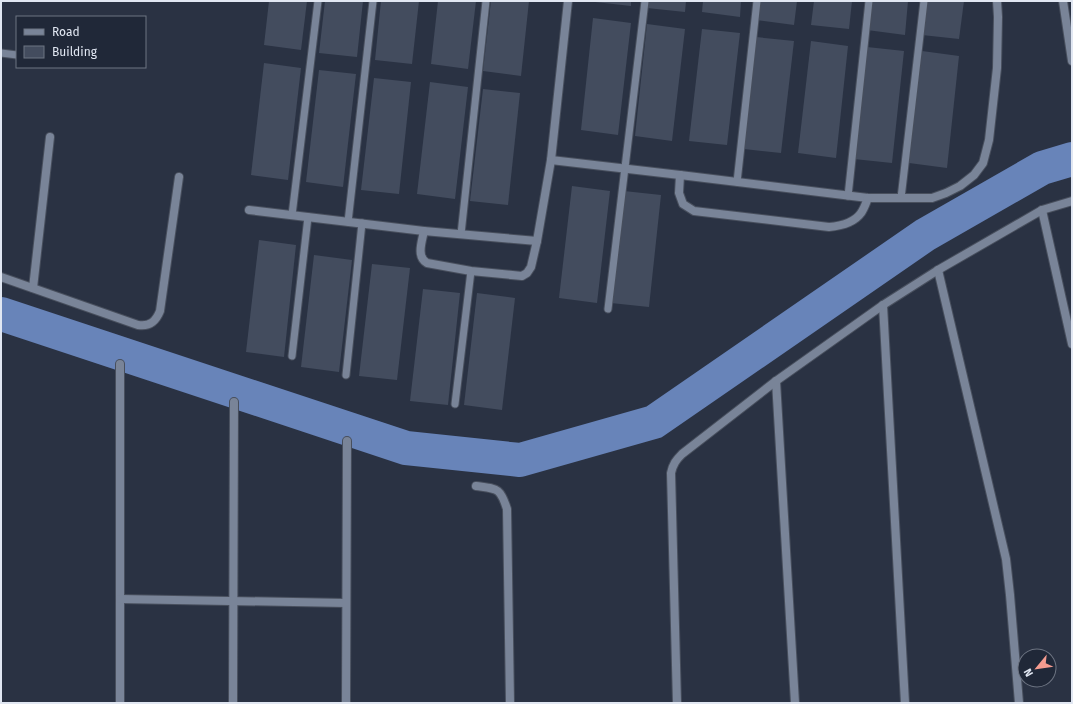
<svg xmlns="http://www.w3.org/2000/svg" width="1073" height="704" font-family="'Fira Sans',sans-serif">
	<rect width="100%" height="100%" fill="#2a3243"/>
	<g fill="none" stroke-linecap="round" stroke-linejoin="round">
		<path stroke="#6884b9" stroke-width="34" d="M1,314L406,448L520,460L654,422L925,235L1042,168L1072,159"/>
	</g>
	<g fill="#434c5e">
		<path d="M269,1H307L301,50L264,45Z"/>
		<path d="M325,1H363L357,57L319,53Z"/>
		<path d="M381,1H419L412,64L375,60Z"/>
		<path d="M438,1H476L468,69L431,64Z"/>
		<path d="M491,1H529L521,76L483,71Z"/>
		<path d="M595,1H631V6L595,2Z"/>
		<path d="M648,1H686L685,12L647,8Z"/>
		<path d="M703,1H741L740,17L702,12Z"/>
		<path d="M759,1H797L794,25L756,20Z"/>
		<path d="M814,1H852L849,29L811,25Z"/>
		<path d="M871,1H908L905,35L867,30Z"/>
		<path d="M926,1H964L959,39L922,35Z"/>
		<path d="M593,18L631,23L618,135L581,130Z"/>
		<path d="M647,24L685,29L672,141L635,136Z"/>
		<path d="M702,29L740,33L727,145L689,141Z"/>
		<path d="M756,37L794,41L781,153L744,149Z"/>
		<path d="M811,41L848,46L836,158L798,153Z"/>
		<path d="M867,47L904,51L892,163L854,159Z"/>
		<path d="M922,51L959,56L947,168L909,163Z"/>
		<path d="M264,63L301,68L288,180L251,175Z"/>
		<path d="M319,70L356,74L343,187L306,182Z"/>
		<path d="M374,78L411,82L399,194L361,190Z"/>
		<path d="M430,82L468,87L455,199L417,194Z"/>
		<path d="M483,89L520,93L508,205L470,201Z"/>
		<path d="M572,186L610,191L597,303L559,298Z"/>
		<path d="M624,191L661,195L649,307L611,303Z"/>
		<path d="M259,240L296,245L284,357L246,352Z"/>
		<path d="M314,255L352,260L339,372L301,367Z"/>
		<path d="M372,264L410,268L397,380L359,376Z"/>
		<path d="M423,289L460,293L448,405L410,401Z"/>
		<path d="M477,293L515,298L502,410L464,405Z"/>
	</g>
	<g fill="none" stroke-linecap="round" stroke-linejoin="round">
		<g stroke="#484f5d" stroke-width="9">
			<g id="lane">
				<path d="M1,53L17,55"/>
				<path d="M737,182L757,1"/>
				<path d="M848,196L869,1"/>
				<path d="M901,198L924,1"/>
				<path d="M292,215L318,1"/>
				<path d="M348,222L373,1"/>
				<path d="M461,234L486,1"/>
				<path d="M608,309L645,1"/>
				<path d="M292,356L308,217"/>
				<path d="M346,375L362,223"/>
				<path d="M455,404L471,271"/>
			</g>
		</g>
		<g stroke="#484f5d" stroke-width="10">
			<g id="street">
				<path d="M1063,1L1072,61"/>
				<path d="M551,160L680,175L868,198H932L946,193L960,186L974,175L983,163L989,140L997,68L998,17L997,1"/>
				<path d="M680,175L679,193L683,204L694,211L829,227C840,226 854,223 861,213C864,209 866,203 868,198"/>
				<path d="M249,210L424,231L537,241"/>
				<path d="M1042,210L1072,344"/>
				<path d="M424,231C422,241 416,257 427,263L471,271L522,276L527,273L531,267L537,241L551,160L568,1"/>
				<path d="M938,270L1006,559L1010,595L1019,703"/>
				<path d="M1,277L138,325C150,327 156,321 160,311L179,177"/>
				<path d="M33,288L50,137"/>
				<path d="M883,305L905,703"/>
				<path d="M120,364V703"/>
				<path d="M776,381L795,703"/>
				<path d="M476,486C497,489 500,487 507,509L510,703"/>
				<path d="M120,599L346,603"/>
				<path d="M233,703L234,402"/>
				<path d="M346,703L347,441"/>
				<path d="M677,703L671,473C673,464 676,460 682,454L776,381L883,305L938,270L1042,210L1072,201"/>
			</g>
		</g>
		<use href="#lane" stroke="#798498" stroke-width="7"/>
		<use href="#street" stroke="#798498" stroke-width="8"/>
	</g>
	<rect width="1073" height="704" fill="none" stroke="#e1e7f2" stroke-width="4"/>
	<rect x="16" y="16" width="130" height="52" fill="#202838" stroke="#6d7482"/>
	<rect x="24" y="29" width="20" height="6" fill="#798498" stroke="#6d7482"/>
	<text x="52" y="36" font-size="12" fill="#e1e7f2">Road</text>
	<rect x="24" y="46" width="20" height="12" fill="#434c5e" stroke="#6d7482"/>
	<text x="52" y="56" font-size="12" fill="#e1e7f2">Building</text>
	<g transform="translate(1037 668) rotate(241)"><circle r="19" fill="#202838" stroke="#6d7482"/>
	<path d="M0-3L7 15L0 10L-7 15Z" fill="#f59c90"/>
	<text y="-6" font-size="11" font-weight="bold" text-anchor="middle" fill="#e1e7f2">N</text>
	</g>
</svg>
